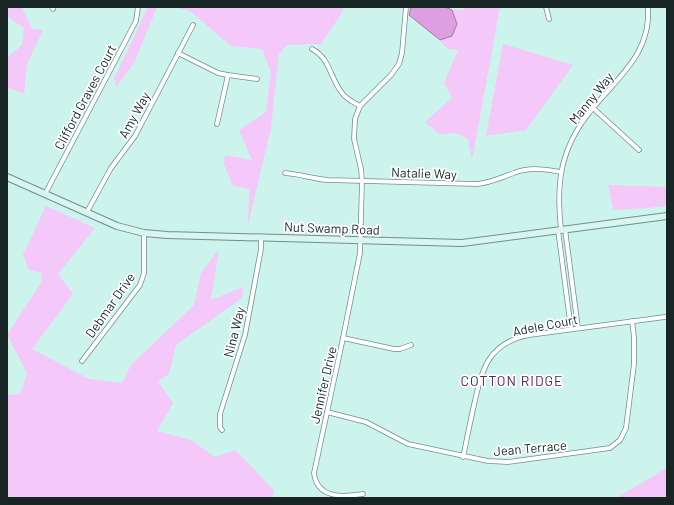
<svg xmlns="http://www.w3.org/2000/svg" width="674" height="505" font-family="Barlow,sans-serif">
	<rect width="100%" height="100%" fill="#ccf4ed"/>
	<g fill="#f4c8f8">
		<path d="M7,7H22L32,29L43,30L27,64L24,94L7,87V58L22,45L24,28L7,16Z"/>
		<path d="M148,7H157L134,63L116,87L114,79Z"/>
		<path d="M176,7H343V11L321,44L287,45L279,54L271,128L248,225L249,189L233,186L224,164L225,155L252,160L239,130L266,112L271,73L262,49L231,46L190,11Z"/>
		<path d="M469,7H500L472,160L468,139L456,133L439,134L425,122L452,98L444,83L458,50L447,49L440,40L452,36L457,24L452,10H462Z"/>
		<path d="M503,44L573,65L526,130L486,136Z"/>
		<path d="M608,185L667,187V206L648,208L613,210Z"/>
		<path d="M46,206L95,228L58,274L73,294L32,349L89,379L122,383L131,365L194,305L201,273L219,249L211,300L243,287L242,298L176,345L169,374L158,381L173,403L157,431L191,440L215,457L235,450L274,490L273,498H7V395L20,394L27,373L7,335L41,283L42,273L29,270L23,255Z"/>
		<path d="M667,468V498H616Z"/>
	</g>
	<path fill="#dd9ee2" stroke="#a27aa9" d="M411,7H445L452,10L457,24L452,36L440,40L409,15Z"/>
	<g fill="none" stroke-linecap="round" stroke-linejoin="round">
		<g stroke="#6c918b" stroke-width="5.5">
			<g id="street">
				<path d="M52,7L53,9"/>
				<path d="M546,7L549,19"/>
				<path d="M312,49C330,58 330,78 342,93C346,99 353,102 360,106"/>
				<path d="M178,53L218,73L228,75L257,79"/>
				<path d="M593,108L639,150"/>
				<path d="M217,124L228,75"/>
				<path d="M285,173C300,174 313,179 328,180L477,184C490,183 502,177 514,173C529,167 545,169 561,172"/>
				<path d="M45,194L136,21L138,7"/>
				<path d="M87,212L111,168L135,136L193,25"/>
				<path d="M565,229L578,328"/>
				<path d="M558,230L571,329"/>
				<path d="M561,230C557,192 558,160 579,127C604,86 652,62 648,7"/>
				<path d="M343,338L394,349H400L411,345"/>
				<path d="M82,361L140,285L144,273V233"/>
				<path d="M327,412L366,422L408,444L488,461L508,462L610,448L620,440L626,428L634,364V337L632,321"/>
				<path d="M222,430L220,427V414L245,335L261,249V237"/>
				<path d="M463,457C467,439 470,422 474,405C482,369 488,343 529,335L665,317"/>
				<path d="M363,494C343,497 317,499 314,473L343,338L360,253L362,181L361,169L354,139L355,119L360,106L391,75L399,64L402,53L406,7"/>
			</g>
		</g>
		<g stroke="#6c918b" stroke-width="8">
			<path id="secondary" d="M7,177L117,226L144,233L167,235L462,243L667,216"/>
		</g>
		<use href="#street" stroke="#fff" stroke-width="4"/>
		<use href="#secondary" stroke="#d8f5f0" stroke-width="6"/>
	</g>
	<g text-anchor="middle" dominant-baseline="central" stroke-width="3.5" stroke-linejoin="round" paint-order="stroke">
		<g font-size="13" fill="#172624" stroke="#fff">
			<text transform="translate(85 97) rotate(-62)">Clifford Graves Court</text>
			<text transform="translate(591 98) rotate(-51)">Manny Way</text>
			<text transform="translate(134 115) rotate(-61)">Amy Way</text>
			<text transform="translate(424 173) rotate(2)">Natalie Way</text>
			<text transform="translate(332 228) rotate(2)">Nut Swamp Road</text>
			<text transform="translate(110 305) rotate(-55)">Debmar Drive</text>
			<text transform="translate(545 325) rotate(-11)">Adele Court</text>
			<text transform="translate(234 332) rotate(-76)">Nina Way</text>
			<text transform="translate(323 385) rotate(-77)">Jennifer Drive</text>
			<text transform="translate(530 448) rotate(-5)">Jean Terrace</text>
		</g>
		<g font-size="14" letter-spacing="1" fill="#542558" stroke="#fff">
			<text x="512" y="380">COTTON RIDGE</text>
		</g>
	</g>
	<rect width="674" height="505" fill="none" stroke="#172624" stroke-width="16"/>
</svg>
